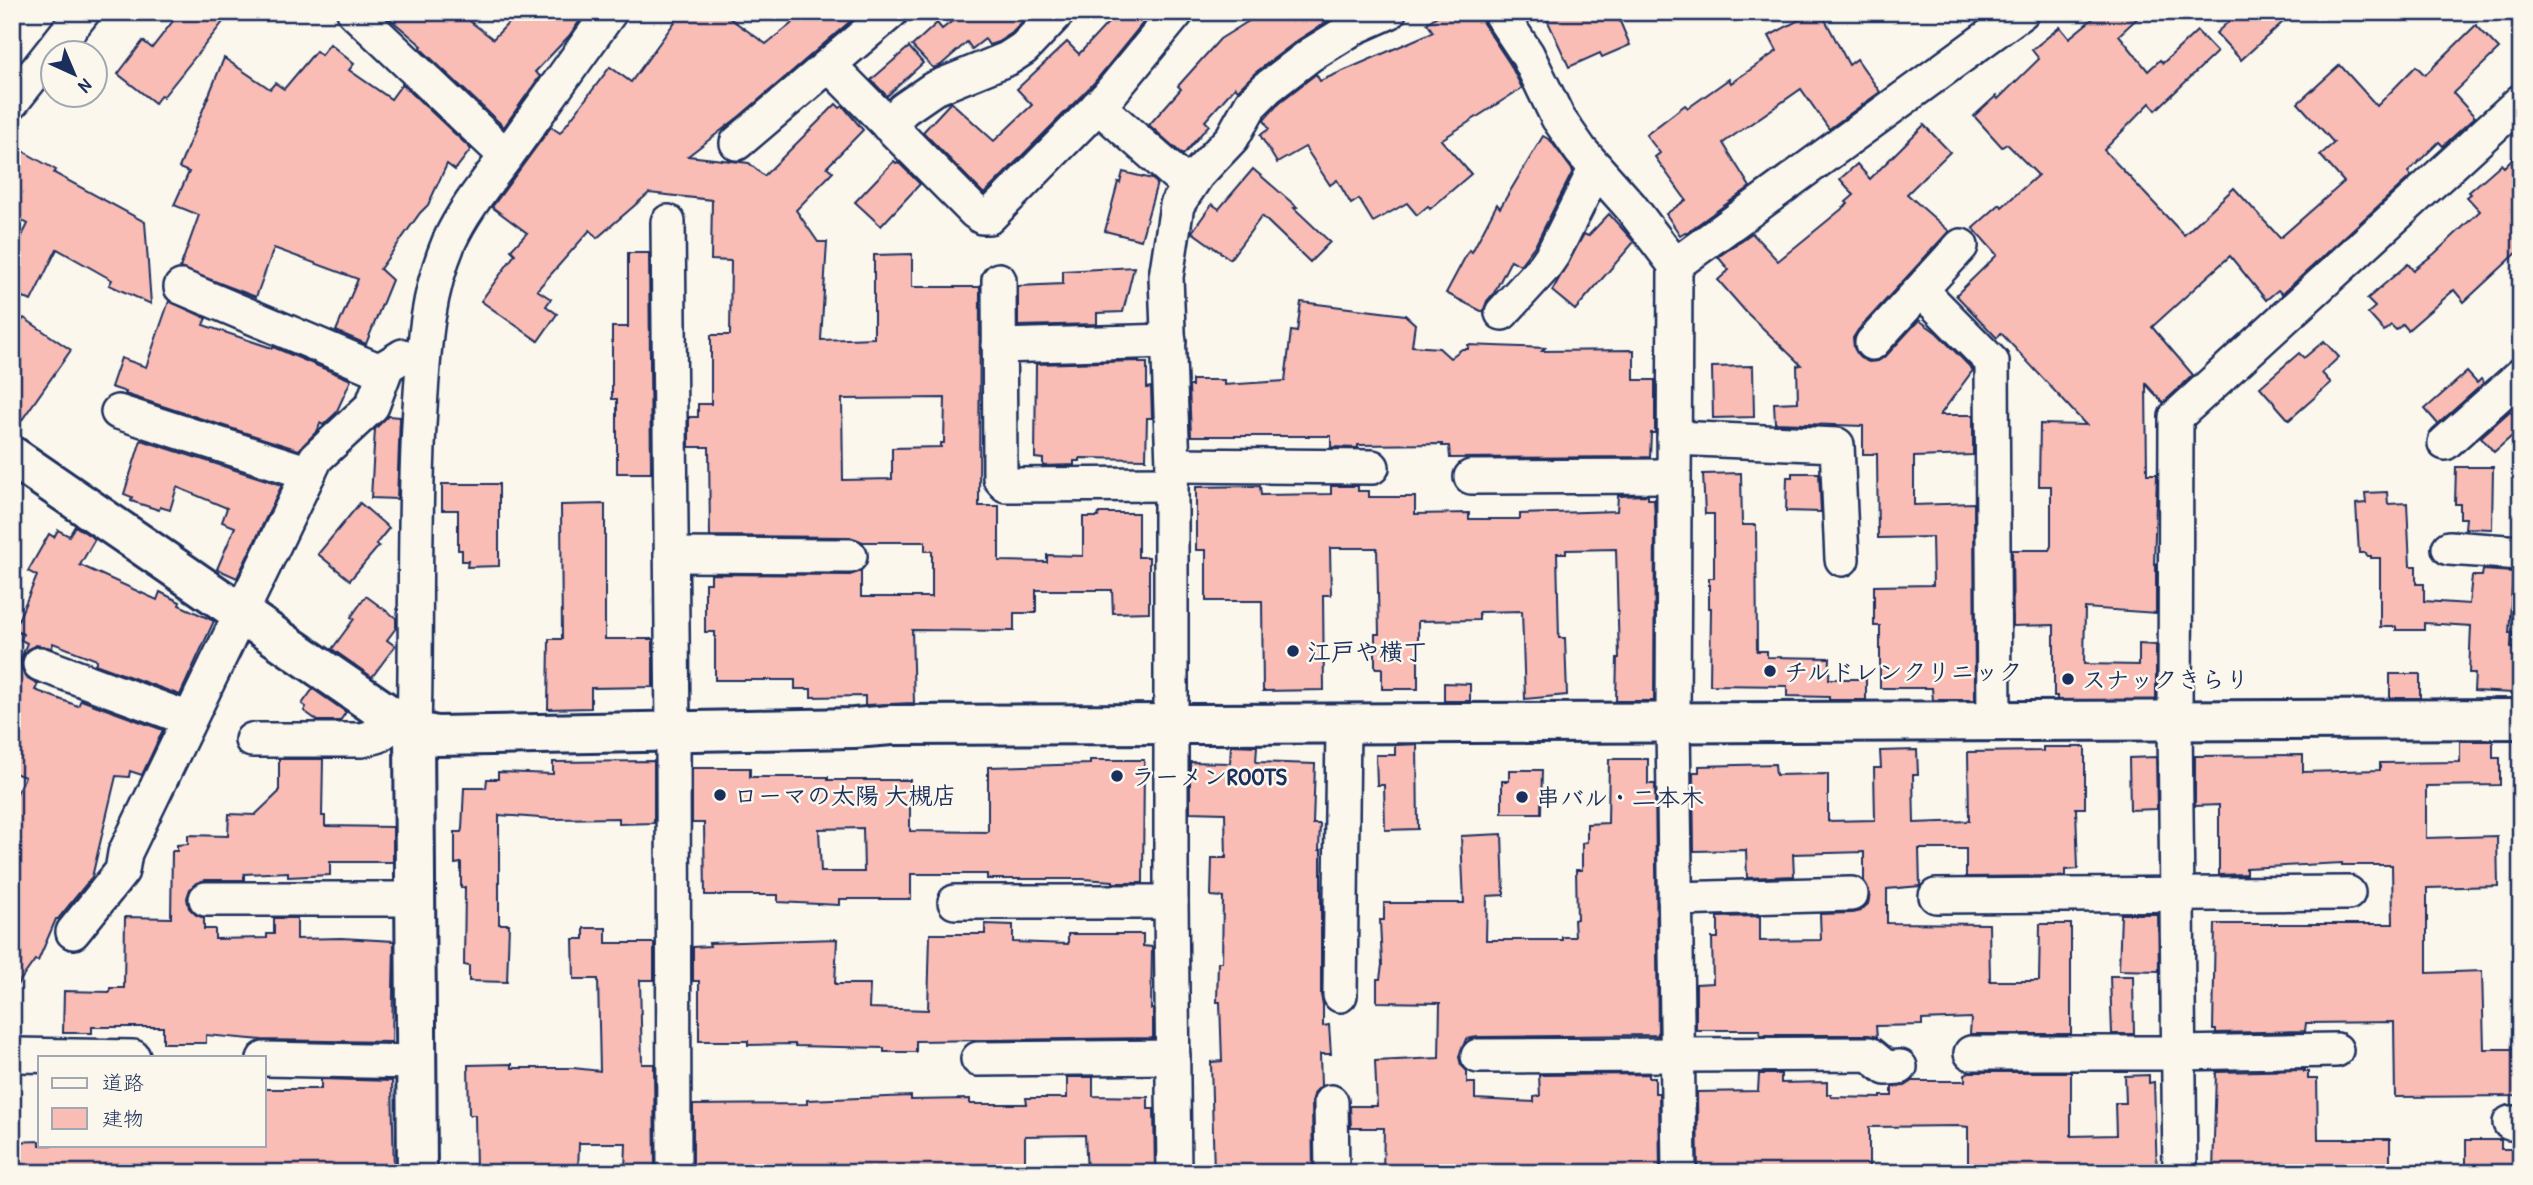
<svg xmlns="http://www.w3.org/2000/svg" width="2533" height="1185" font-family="'Patrick Hand','Klee One',sans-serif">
	<rect width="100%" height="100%" fill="#fbf7ec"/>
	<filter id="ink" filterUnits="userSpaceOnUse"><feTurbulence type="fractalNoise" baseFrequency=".0143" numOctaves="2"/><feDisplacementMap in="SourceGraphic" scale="14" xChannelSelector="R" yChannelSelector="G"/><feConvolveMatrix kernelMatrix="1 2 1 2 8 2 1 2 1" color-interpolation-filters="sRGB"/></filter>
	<g filter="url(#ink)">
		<g fill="#f9bdb6" stroke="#1b2f5e" stroke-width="2" fill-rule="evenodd">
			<path d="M180,12H231L163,97L161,95L155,103L118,74L143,41L152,48Z"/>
			<path d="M382,12H458L493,39L519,12H586L569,36L535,72L540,76L504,127L420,48L422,46Z"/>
			<path d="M682,12H721L766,44L806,12H861L740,116L688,156L749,163L764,176L836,104L840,108L843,106L863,130L827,167L833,172L796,210L818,242H827L821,340L874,338V255L912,254V287H980L979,506H999V561L1047,562V555L1083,556V517H1098L1099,513H1138V557H1149V612L1113,613L1112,590H1036V613H1014V631L912,630L914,703L865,705V696L811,697V689H795V680H715V632H705V583H711V574L850,575L861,571V597H932V551H925V542H863L850,537L710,536L709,447H689V417H698V404H711V335H730L731,261L711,260L712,200L649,193L597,238L590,230L537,290L551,299L546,306L557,314L538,341L481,301L515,254L511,250L527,233L492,207L551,127L560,133L610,67L631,82ZM945,398L944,443H941V447L892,448V479L843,480L842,399Z"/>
			<path d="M964,12H1031L1012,33L998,42L989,45L985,39L972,49L967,42L941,65L933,68L912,46L937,23L942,29Z"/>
			<path d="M1118,12H1152L1094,83L984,194L923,132L951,102L994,141L1032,105L1017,89L1067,42L1079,54Z"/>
			<path d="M1260,12H1342L1298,40L1255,73L1238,90L1235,87L1205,121L1209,125L1183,155L1149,125L1181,89L1178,86L1220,39L1252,19Z"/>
			<path d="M1443,12H1480L1483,23L1510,64L1522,88L1441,140L1471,174L1430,209L1428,206L1417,215L1407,203L1373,222L1359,199L1351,204L1337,180L1330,185L1305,147L1277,163L1260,135L1269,129L1264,120L1280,102L1316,74L1320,81L1433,32L1427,23Z"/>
			<path d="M1522,12H1616L1630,45L1602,57L1600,53L1569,67L1544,13L1528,20Z"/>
			<path d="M1814,12H1821L1849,65L1857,59L1880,92L1829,129L1801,89L1723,143L1750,187L1686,233L1685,232L1680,235L1666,214L1686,200L1655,157L1660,153L1646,135L1685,105L1688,108L1729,79L1731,83L1777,51L1769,36Z"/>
			<path d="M2101,12H2144L2119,35L2148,71L2160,60L2163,63L2197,31L2217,52L2156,110L2150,103L2104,150L2184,235L2234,188L2280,238L2344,182L2320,155L2334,143L2298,103L2340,65L2377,106L2416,66L2425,75L2476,25L2499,49L2453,93L2475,117L2443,146L2439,142L2408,172L2411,176L2282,294L2278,290L2266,300L2230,256L2152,327L2193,375L2163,403L2146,384L2147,474H2157L2154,564H2156V613L2085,608L2084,664L2139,665V644L2156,645V700H2057V696H2054V625L2013,626L2012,550H2049L2051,546V486H2039L2040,424L2086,425L2001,333L1997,338L1956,295L1997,255L1973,228L2000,204L2002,207L2038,175L2007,144L2002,147L1974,116L1996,96L1998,99L2039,59L2032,50L2060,27L2069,38Z"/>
			<path d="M2239,12H2294L2241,60L2216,33Z"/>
			<path d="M330,44L354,64L349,70L391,99L402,84L471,149L455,170L447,164L428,205L420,213L380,269L392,280L366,344L336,331L358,279L274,248L256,297L180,268L199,215L174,205L189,172L179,168L224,58L270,89L275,83L284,89L316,51L321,55Z"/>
			<path d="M909,47L923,63L887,96L871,80Z"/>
			<path d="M1924,125L1950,152L1907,194L1949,231L1858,330L1853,338L1854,348L1860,358L1869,362L1878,361L1886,356L1919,320L1937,333L1973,370L1940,415H1973V455L1914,457V505L1974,503L1975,700H1933L1932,688H1880V626H1874V586L1933,585L1932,537L1878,538L1877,454H1863V426L1775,423L1774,403L1798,402L1797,366L1801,365L1746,312L1718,280L1729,270L1718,257L1752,233L1778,261L1848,204L1846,202L1854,195L1840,179L1857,164L1870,179Z"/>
			<path d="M1543,136L1550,140L1573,171L1536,244L1520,265L1511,260L1494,293L1487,301L1483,312L1446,293L1469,250L1472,252L1497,204L1500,208Z"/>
			<path d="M12,145L56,170L54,173L145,222L151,304L109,285L112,280L57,249L31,301L12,292V256L28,224L12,215Z"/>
			<path d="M2521,150V249L2464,302L2454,290L2408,330L2403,324L2396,330L2391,325L2384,331L2368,313L2375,307L2367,299L2408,264L2413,270L2434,254L2480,211L2467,197L2471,194L2469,192L2501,164L2504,167Z"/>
			<path d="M894,161L896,163L898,162L920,184L881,226L855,202Z"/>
			<path d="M1253,169L1297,207L1294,208L1330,242L1310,262L1262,216L1230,259L1192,232L1212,204L1219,209Z"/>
			<path d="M1123,172L1152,179L1157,183L1141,240L1105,231L1118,182L1120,183Z"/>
			<path d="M1609,214L1634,242L1575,310L1552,291L1584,234L1588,236Z"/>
			<path d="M628,253H649L651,473H617V399H612V327H628Z"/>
			<path d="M1134,267L1123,312L1097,313V324L1018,326V286L1063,284V271Z"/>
			<path d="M169,301L206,318L203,325L272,348L273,347L351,380L336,413L323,425L320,423L318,430L299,450L125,394L126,392L111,387L121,358L146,367Z"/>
			<path d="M1301,302L1405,315L1415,324L1412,346L1439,348L1450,358L1462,349H1468V345L1545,348L1542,351L1634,350V380H1655V433H1651L1650,457L1450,458L1449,446H1442V444L1358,445V448L1331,447V436H1191L1189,386H1192V380H1224V385L1285,381L1291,331L1297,332Z"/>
			<path d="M24,318L71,350L12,434V334Z"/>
			<path d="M2324,341L2339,357L2322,373L2331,383L2289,420L2260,387L2299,353L2304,358Z"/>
			<path d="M1139,361V363H1147V388L1151,387L1152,418H1147L1146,459L1080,458V461H1074V465L1043,466V459L1035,458L1036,364Z"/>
			<path d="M1753,366L1754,417L1713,418L1712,367Z"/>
			<path d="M2467,372L2477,383L2481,379L2484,383L2438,424L2425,409Z"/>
			<path d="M2510,411L2521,423V428L2494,452L2481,437Z"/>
			<path d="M388,416L400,417L397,499L371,498L375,429Z"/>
			<path d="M141,440L282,485L237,578L217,569L235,527L222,522L227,508L177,487L170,510L160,507L159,510L131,501L132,497L124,494Z"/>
			<path d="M2456,467H2493L2492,529L2465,528L2466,518H2460V504H2455Z"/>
			<path d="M1741,473L1742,525H1756L1757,651H1767V657L1830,658L1829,679H1866V700H1829V695V697L1787,696V686L1710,685L1711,608H1709V578H1714V514H1705L1703,474Z"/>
			<path d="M1792,473H1819L1821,512L1786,511L1787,477H1792Z"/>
			<path d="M442,484H499V566L467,567L468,561H462V550H458V510H442Z"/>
			<path d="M1260,486L1261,495L1331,494V486H1358V491H1369V497H1415V514L1469,513V519H1520V514L1617,511L1618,496L1648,495V499H1654L1655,520L1654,701H1616L1617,658H1619L1616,549L1566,550V553H1557L1559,638H1565L1567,695L1525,699L1522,611L1479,612V620L1418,621V689H1382V668H1375V634H1379L1377,548H1330L1331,595H1323L1324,690L1263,691L1262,601H1206V550H1196V487Z"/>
			<path d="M2387,492L2388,504L2407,503L2410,566H2416V584H2424V601L2469,604L2472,576H2482L2483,570L2513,572L2509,633H2512L2511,648L2515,649L2513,693L2474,691L2475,673H2469L2471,626L2424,623V630H2396V627H2380V558H2371V556H2367L2366,553H2359L2356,504L2366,503L2365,493Z"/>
			<path d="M360,503L389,528L376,544L379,546L350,580L318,554Z"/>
			<path d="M605,504V639H653V687L591,688V708L548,709L549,639H562L561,505Z"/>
			<path d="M75,526L95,539L80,565L157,600L160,592L180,602L179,605L214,621L180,695L95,664L97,660L53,643L52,648L36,645L28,649L22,657L21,668L26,677L38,684L35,690L78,706L81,700L163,730L142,775L130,771L129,777L116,776L92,877L58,919H56L38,961L35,960L12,992V803L25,777L12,772V681L27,643L21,640L23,634L14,630L37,576L28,571L49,534L54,537L58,530L69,536Z"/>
			<path d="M366,596L396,618V628L387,640L395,646L372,677L332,649L354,619L351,617Z"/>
			<rect x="2390" y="674" width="30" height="24"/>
			<path d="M1444,683L1470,684V701H1444Z"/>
			<path d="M313,689L346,712L340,721H318L304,711L306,707L302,704Z"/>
			<path d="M2460,741H2493V758H2500V785L2426,786V838L2497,836L2498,886L2427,888V973L2482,971L2484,1049H2521V1096L2395,1097L2394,1022L2306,1023L2305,1031L2216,1033V1030H2213L2215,924H2393L2392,865H2342V863L2246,868V874L2219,875V805L2195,806V756L2303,755V772L2380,770V763L2460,762Z"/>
			<path d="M1417,744L1418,829L1385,830L1384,785H1377L1376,755H1395V745Z"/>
			<path d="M1231,745L1257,746L1256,762L1315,764L1313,824H1320L1319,850H1321V995L1323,1005V1026L1329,1025L1331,1054H1320L1321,1086L1315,1092L1312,1102L1313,1173H1214L1211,1062L1222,1061L1220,1002H1217L1218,962H1222L1223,897L1211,896L1212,858H1226L1225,813L1190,812V762L1230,763Z"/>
			<path d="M2043,747H2085V808H2076L2078,869L2065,870V876L1966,877V849H1919L1920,886L1887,889V923L1989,924L1990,981H2039L2040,924H2071V1034H1970L1971,1018L1922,1020V1025L1876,1026L1877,1037L1869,1035H1760V1030H1696V984L1713,983L1712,938H1718V917L1760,916V941L1821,940L1820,914L1852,913L1860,911L1868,904L1870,894L1864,881V852L1793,854L1794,876L1747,878L1746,850L1694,851L1693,772H1699V766L1775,764L1776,775L1828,774V821L1875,820L1874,768H1881L1880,751L1917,750L1918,775H1913L1914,823L1969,821L1968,752L2043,751Z"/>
			<path d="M2156,757L2157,809L2130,810L2129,758Z"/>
			<path d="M279,759H323L322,816H325V826L393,827V862H330V875L288,877V872L244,874V880H205L196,883L190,889L187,898L189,908L196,915L204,918V929H215V939L267,938V934H274V918H297V939L341,938L394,941L392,1042L262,1040L206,1035V1043H163V1027H92V1033H63L64,991L110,992V988H124L125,917L171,918L172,851H177V845L188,844V835L228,836L229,814L255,815L279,792Z"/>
			<path d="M1609,759H1648V784H1655L1658,1035L1478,1037L1466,1039L1459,1057L1461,1065L1467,1071V1083H1475V1099L1534,1102V1097L1540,1096L1539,1075L1649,1074V1078H1655V1093H1659L1660,1173H1383L1384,1128H1351L1350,1106H1377L1375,1061L1439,1058L1440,1003L1377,1002V979H1380L1382,965L1380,920H1384V903H1464L1461,836L1502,834L1504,895L1487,896L1486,940H1562V937H1575L1574,920L1577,919L1576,870H1582V843L1587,842V824L1608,823Z"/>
			<path d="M1090,760H1144L1143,883H1113V881L1083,879H987V874H911V899H839V905L778,902V895H705L704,823H692V768H750V777H828V780H910V831L988,832V767L1090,764ZM863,828L864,872H821L819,829Z"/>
			<path d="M654,761V823L619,824V818L553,819L499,815V924H509L507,982L469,981V966L464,965L465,887L461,888V863L455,864V832H461L462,829L464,788H486L487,779H498V772L553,774V762Z"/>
			<path d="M1509,770H1542L1541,813H1502V781H1509Z"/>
			<path d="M2121,914H2158L2159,971L2119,970Z"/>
			<path d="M985,924L1013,925V942L1068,944V934H1143V946L1152,947L1151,1009H1153V1038L916,1041V1052H884V1048L795,1046V1044L748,1045V1041H699V981H693V947L710,946L709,943L837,939L835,984H870L869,1008L928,1010L930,934H985Z"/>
			<path d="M584,928H606V943H654V980H640L642,1064H654L655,1173H625L626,1143H579L578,1173H540V1169L476,1170L475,1115H469L468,1065L512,1064V1068H573L600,1071L598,979H574L573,939H584Z"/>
			<path d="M2110,976H2133L2134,1034H2112Z"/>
			<path d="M2304,1070V1072H2308V1079H2317L2318,1139H2390V1173L2213,1172L2216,1072Z"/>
			<path d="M1969,1072H2071V1136L2116,1135L2115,1103H2126L2125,1076L2149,1075V1083L2154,1082L2157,1173H1968V1127L1960,1126L1869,1127V1173H1698L1697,1092L1758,1091L1759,1074H1781V1083L1827,1082V1094H1831V1097L1881,1098V1096H1892V1087L1905,1086L1913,1081H1965V1074Z"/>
			<path d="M1067,1077H1093V1096L1148,1097V1109H1154L1155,1173H1130V1171L1087,1173L1085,1135L1025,1136V1173H693V1105L807,1104V1100L887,1097L911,1096V1100L970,1099V1104H1027L1026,1098H1067Z"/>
			<path d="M321,1079L392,1081L394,1173H12V1142L40,1141V1145H264V1089H321Z"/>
			<path d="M2466,1140H2501V1149H2521V1173H2466Z"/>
		</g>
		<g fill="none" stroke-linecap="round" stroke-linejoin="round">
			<g stroke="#1b2f5e" stroke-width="38">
				<g id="minor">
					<path d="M354,12L506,156"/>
					<path d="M1499,12L1527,54L1558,118L1581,151L1630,206L1675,265L1673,723L1679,1173"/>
					<path d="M830,66L975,212L982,217H989L1108,96L1177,12"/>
					<path d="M12,102L83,12"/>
					<path d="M1098,106L1189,186"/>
					<path d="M888,125L904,109L933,89L1007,59L1024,48L1058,12"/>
					<path d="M737,143L891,12"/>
					<path d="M668,222L673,730L674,1173"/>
					<path d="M1675,265L2022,12"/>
					<path d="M999,280L1000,478L1006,485L1171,484"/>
					<path d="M181,287L373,368L382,369L403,356"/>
					<path d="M1921,290L1992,362L1994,723"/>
					<path d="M1502,313L1544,267L1553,254L1596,168"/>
					<path d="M1872,343L1961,246"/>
					<path d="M999,346L1169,341"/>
					<path d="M118,412L309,473"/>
					<path d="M1674,438L1837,445L1842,559"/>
					<path d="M2445,443L2521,375"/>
					<path d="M1173,465L1372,467"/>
					<path d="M1471,477L1673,476"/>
					<path d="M2449,548L2521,553"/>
					<path d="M671,555L850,556"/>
					<path d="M40,664L189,719"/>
					<path d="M414,731C417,623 413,515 420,408C424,349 426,297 449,242C464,209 487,182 508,154C542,107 576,59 610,12"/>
					<path d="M252,740H362L377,736L399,721"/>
					<path d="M1936,896L2348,893"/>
					<path d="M206,899H416"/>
					<path d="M1675,899L1851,894"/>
					<path d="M955,902H1171"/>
					<path d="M73,932L122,871L125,853L316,458L372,406L387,366"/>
					<path d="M1340,995L1343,722"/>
					<path d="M1971,1053H2179L2336,1050"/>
					<path d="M16,1055L133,1057"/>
					<path d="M1478,1056L1869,1054L1886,1068L1900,1067"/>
					<path d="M264,1059L417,1062"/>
					<path d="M978,1059L1173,1057"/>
					<path d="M1331,1102L1332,1173"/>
					<path d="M2510,1123H2521"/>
					<path d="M1174,1173L1171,902V484L1173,465L1166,277L1177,205L1197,175L1232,138L1251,104L1267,88L1310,55L1355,27L1389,12"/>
					<path d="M2180,1173L2175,723L2176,417L2521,101"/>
				</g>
			</g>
			<g stroke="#1b2f5e" stroke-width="44">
				<g id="tertiary">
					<path d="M12,456L395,719L414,731L436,736L854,728L892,725C1435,720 1978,725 2521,719"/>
					<path d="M414,731L417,1173"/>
				</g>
			</g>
			<use href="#minor" stroke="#fbf7ec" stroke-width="33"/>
			<use href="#tertiary" stroke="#fbf7ec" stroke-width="38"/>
		</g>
	</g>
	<g fill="#1b2f5e" stroke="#fbf7ec" stroke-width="2.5">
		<circle cx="1293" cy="651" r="7"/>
		<circle cx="1770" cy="671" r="7"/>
		<circle cx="2068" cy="679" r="7"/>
		<circle cx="1117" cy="776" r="7"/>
		<circle cx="720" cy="795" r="7"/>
		<circle cx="1522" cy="797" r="7"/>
	</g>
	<g text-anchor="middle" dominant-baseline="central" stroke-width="5" stroke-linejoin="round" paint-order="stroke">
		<g font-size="24" font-weight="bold" fill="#1b2f5e" stroke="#fbf7ec" text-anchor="start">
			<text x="1307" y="651">江戸や横丁</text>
			<text x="1784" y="671">チルドレンクリニック</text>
			<text x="2082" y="679">スナックきらり</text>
			<text x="1131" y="776">ラーメンROOTS</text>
			<text x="734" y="795">ローマの太陽 大槻店</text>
			<text x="1536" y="797">串バル・二本木</text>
		</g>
	</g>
	<rect width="2533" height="1185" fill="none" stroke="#fbf7ec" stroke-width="42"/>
	<rect x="21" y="21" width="2491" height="1143" fill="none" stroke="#1b2f5e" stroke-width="2.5" filter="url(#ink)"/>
	<rect x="38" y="1056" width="228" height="91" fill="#fbf7ec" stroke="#a1a7b3" stroke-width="2"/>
	<rect x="52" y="1078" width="35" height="10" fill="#fbf7ec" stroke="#a1a7b3" stroke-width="2"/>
	<text x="102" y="1090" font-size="21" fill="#1b2f5e">道路</text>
	<rect x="52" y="1108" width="35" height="21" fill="#f9bdb6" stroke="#a1a7b3" stroke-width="2"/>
	<text x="102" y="1126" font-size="21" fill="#1b2f5e">建物</text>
	<g transform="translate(74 74) rotate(136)"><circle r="33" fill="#fbf7ec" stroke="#a1a7b3" stroke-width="2"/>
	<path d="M0-5L12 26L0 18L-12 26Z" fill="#1b2f5e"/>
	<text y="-10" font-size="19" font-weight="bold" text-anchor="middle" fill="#1b2f5e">N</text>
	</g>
</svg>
